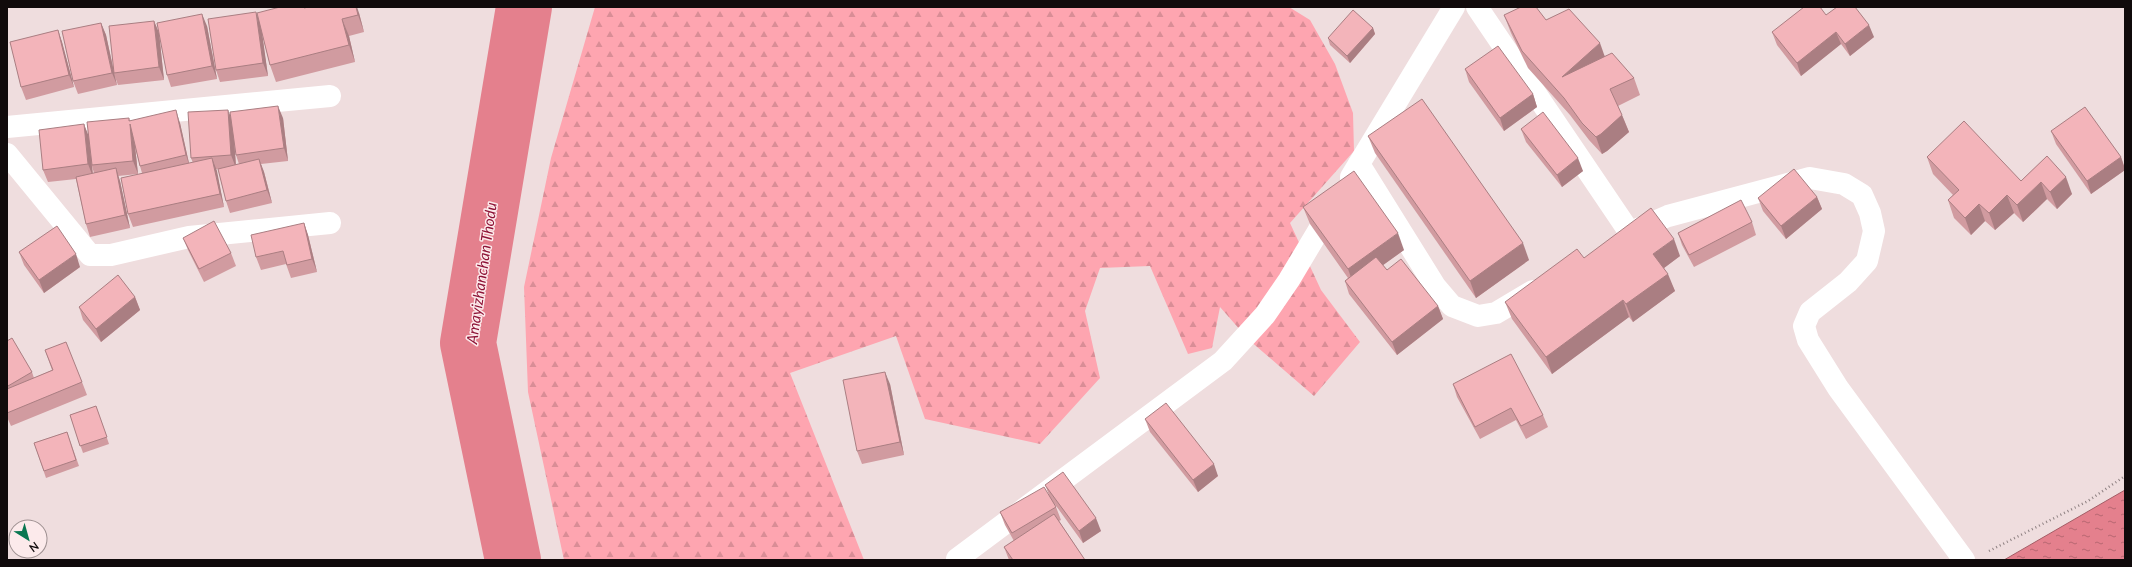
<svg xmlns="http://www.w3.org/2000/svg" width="2132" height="567" font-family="Lato,sans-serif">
	<defs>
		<pattern id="forest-firs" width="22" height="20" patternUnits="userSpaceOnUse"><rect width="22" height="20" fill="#fea5b0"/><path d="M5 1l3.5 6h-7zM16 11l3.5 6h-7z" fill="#d98d96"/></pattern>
		<pattern id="water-ripples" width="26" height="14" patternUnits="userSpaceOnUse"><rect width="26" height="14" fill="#e4808d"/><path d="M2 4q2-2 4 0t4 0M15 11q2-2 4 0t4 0" fill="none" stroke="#b76771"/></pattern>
	</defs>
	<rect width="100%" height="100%" fill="#efddde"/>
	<path fill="url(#forest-firs)" d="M595,7H1289L1310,20L1335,64L1353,113L1354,151L1290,223L1321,290L1360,342L1314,396L1249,340L1220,307L1212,348L1188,354L1150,266L1100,268L1085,311L1100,378L1040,444L925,419L896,336L790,373L864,560H564L528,392L524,287L551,158Z"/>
	<path fill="url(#water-ripples)" stroke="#a45d66" d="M2125,490V560H2004Z"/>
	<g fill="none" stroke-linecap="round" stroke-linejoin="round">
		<path stroke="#e4808d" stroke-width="56" d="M513,560L468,343L524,7"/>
		<path stroke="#8e8182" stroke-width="2.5" stroke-dasharray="1 3" stroke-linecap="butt" d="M1989,551L2088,501L2125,476"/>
		<g stroke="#fff" stroke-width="22">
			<path d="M1477,7L1630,233"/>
			<path d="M7,127L330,96"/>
			<path d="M7,154L90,255H111L189,237L330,223"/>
			<path d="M1359,164L1435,286L1452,306L1478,316L1496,313L1533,291"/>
			<path d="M1351,177L1454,7"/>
			<path d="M1633,231L1668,216L1810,178L1844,184L1862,195L1870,213L1874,231L1867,261L1848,282L1810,312L1804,326L1808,340L1838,388L1964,560"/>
			<path d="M957,559L1223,361L1265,315L1289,280L1332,208"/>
		</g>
	</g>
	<g fill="#d19ba0" fill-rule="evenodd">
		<path d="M280,7H304L305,8L359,13L364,32L349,36L355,62L276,82L270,65L261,29L268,76L220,82L216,70L259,20Z"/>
		<path d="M1504,15L1546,20L1605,56L1634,78L1640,95L1618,106L1629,132L1607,151L1602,154L1589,140L1570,115L1528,68L1511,33Z"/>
		<path d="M1826,15L1874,37L1850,56L1841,44L1801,76L1777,45L1772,32Z"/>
		<path d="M154,21L159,33L164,80L118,85L115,77L117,85L78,94L73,81L101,23L106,35L113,67Z"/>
		<path d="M207,26L217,79L171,87L167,75Z"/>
		<path d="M1373,28L1375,34L1350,63L1330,45L1328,38Z"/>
		<path d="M58,30L62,42L74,87L26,100L21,87Z"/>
		<path d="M1465,69L1533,94L1537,107L1504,131L1469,82Z"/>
		<path d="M231,116L283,118L288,161L261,164L264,172L272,203L230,213L226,201L221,169H216L224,207L133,227L128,214L142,173L140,166L135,147L138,174L118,176L120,181L130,228L90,237L86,224L76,179L48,182L43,170L84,124L88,136L129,118L130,121L180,123L189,163H193L191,158ZM234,141L236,155L239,164L236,165ZM92,166L94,173H93Z"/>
		<path d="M1521,129L1583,171L1562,187L1526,142Z"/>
		<path d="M2051,131L2121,157L2125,169V170L2091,194L2056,144Z"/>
		<path d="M1368,136L1529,260L1476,298L1375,153Z"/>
		<path d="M2047,156L2072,194L2057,209L2047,199L2023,222L2014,213L1995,230L1985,221L1971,235L1954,218L1948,200L1953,195L1933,174L1927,157L2021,181Z"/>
		<path d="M1817,197L1822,209L1786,239L1763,211L1758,198Z"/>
		<path d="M1303,207L1404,250L1383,265L1387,270L1438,306L1443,319L1397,355L1349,294L1345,281L1348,278L1310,224Z"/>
		<path d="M1752,222L1756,235L1694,267L1682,245L1678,233Z"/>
		<path d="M304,223L308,235L317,272L291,278L286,264L261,270L256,257Z"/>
		<path d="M183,238L231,253L236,266L204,282L188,250Z"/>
		<path d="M19,252L80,267L44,293L24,265Z"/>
		<path d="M1680,256L1664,268L1675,291L1633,322L1629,317L1552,374L1512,319L1505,302L1584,258Z"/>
		<path d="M135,297L140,310L101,342L83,320L79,307Z"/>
		<path d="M7,341L32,372L34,378L52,370L45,350L82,382L87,395L11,426L7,417Z"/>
		<path d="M890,384L904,455L862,464L857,451Z"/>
		<path d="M1453,384L1543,415L1548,427L1526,439L1516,420L1480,439L1457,397Z"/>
		<path d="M96,406L109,444L83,453L70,415Z"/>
		<path d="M1145,419L1218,476L1198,492L1150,432Z"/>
		<path d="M67,432L79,466L46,478L34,443Z"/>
		<path d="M1045,485L1101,531L1083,543L1054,503L1056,507L1061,520L1059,521L1085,560H1009L1004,547L1014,541L1005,525L1000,512L1049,495Z"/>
	</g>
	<g fill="#aa7e82">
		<path d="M356,7H357L359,13L364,32L358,15Z"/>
		<path d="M256,12L261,25L268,76L263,63Z"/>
		<path d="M202,14L207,26L217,79L212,66Z"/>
		<path d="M342,19L349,36L355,62L349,45Z"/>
		<path d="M154,21L159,33L164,80L159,67Z"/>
		<path d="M101,23L106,35L114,72V73L117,85L112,73Z"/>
		<path d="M1869,25L1874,37L1850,56L1845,44Z"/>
		<path d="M1373,28L1375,34L1350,63L1347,56Z"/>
		<path d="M58,30L62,42L74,87L69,75Z"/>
		<path d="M1836,32L1841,44L1801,76L1797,63Z"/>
		<path d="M1600,43L1606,60L1562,77Z"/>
		<path d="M1533,94L1537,107L1504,131L1500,118Z"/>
		<path d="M278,106L283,118L288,161L284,148Z"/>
		<path d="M176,110L180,123L190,168L186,155Z"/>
		<path d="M228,110L233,122L236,168L231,155Z"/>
		<path d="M1622,115L1629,132L1607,151L1602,154L1596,137Z"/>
		<path d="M84,124L89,137L93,177L88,164Z"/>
		<path d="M130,124L134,137L138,174L133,161Z"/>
		<path d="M2121,157L2125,169V170L2091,194L2087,181Z"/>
		<path d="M212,158L217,171L224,207L220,194Z"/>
		<path d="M1578,158L1583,171L1562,187L1557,175Z"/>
		<path d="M259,159L264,172L272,203L267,190Z"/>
		<path d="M116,168L120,181L130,228L125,215Z"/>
		<path d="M2066,177L2072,194L2057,209L2050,192Z"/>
		<path d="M2041,182L2047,199L2023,222L2017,205Z"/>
		<path d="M2007,195L2014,213L1995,230L1989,213Z"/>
		<path d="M1817,197L1822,209L1786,239L1781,226Z"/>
		<path d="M1979,204L1985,221L1971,235L1965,218Z"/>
		<path d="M304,223L308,235L317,272L312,259Z"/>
		<path d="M1398,233L1404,250L1354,286L1348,269Z"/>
		<path d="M1674,239L1680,256L1660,271L1653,254Z"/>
		<path d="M1523,243L1529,260L1476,298L1470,281Z"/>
		<path d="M76,254L80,267L44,293L39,280Z"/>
		<path d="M1668,274L1675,291L1633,322L1626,304Z"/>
		<path d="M135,297L140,310L101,342L96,329Z"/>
		<path d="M1623,300L1629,317L1552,374L1546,357Z"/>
		<path d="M1438,306L1443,319L1397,355L1392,342Z"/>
		<path d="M885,372L890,384L904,455L900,442Z"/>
		<path d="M1214,464L1218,476L1198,492L1193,480Z"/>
		<path d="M1096,518L1101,531L1083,543L1079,531Z"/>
	</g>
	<g fill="#f3b4ba" stroke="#aa7e82">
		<path d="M280,7H304V8L309,7H356L358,15L342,19L349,45L270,65L257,13Z"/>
		<path d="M1521,7H1536L1546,20L1569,9L1600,43L1562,77L1612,53L1634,78L1610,89L1622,115L1601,134L1596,137L1582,123L1564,98L1522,51L1504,15Z"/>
		<path d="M1804,7H1820L1826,15L1837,7H1855L1869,25L1845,44L1836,32L1797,63L1772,32Z"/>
		<path d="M1353,10L1373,28L1347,56L1328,38Z"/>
		<path d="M256,12L263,63L216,70L208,19Z"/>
		<path d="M202,14L212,66L167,75L157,23Z"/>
		<path d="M154,21L159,67L114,73L109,26Z"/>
		<path d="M101,23L112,73L73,81L62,31Z"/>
		<path d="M58,30L69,75L21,87L10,42Z"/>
		<path d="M1498,46L1533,94L1500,118L1465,69Z"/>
		<path d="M1422,99L1523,243L1470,281L1368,136Z"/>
		<path d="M278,106L284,148L236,155L230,112Z"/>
		<path d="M2085,107L2121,157L2087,181L2051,131Z"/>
		<path d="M176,110L186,155L140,166L130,124L133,161L92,165L87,122L129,118V121Z"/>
		<path d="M228,110L231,155L191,158L188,112Z"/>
		<path d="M1543,112L1578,158L1557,175L1521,129Z"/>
		<path d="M1964,121L2021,181L2047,156L2066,177L2050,192L2041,182L2017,205L2007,195L1989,213L1979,204L1965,218L1948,200L1959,190L1927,157Z"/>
		<path d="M84,124L88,164L43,170L39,130Z"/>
		<path d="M212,158L220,194L128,214L121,178Z"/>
		<path d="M259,159L267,190L226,201L218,169Z"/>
		<path d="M116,168L125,215L86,224L76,177Z"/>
		<path d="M1794,169L1817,197L1781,226L1758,198Z"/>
		<path d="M1354,171L1398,233L1348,269L1303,207Z"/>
		<path d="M1741,200L1752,222L1689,255L1678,233Z"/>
		<path d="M1651,208L1674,239L1653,254L1668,274L1626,304L1623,300L1546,357L1505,302L1577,249L1584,258Z"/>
		<path d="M214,221L231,253L199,269L183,238Z"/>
		<path d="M304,223L312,259L287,265L283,251L256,257L251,235Z"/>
		<path d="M57,226L76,254L39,280L19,252Z"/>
		<path d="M1376,257L1387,270L1401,259L1438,306L1392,342L1345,281Z"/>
		<path d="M118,275L135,297L96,329L79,307Z"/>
		<path d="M12,338L32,372L8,386L7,384V341Z"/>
		<path d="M66,342L82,382L7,413V389L53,370L45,350Z"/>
		<path d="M1511,354L1543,415L1521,426L1511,408L1475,427L1453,384Z"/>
		<path d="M885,372L900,442L857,451L843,380Z"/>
		<path d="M1166,403L1214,464L1193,480L1145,419Z"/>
		<path d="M96,406L107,437L80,446L70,415Z"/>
		<path d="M67,432L76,460L44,471L34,443Z"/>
		<path d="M1063,472L1096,518L1079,531L1045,485Z"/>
		<path d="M1044,487L1056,507L1012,533L1000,512Z"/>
		<path d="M1054,514L1085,560H1013L1004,547Z"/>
	</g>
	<g text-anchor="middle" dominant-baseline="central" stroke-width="3" stroke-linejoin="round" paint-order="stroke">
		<g font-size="15" font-style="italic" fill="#8d1336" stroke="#fceaeb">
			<text transform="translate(481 273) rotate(-82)">Amayizhanchan Thodu</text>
		</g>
	</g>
	<rect width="2132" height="567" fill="none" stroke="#100a0b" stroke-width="16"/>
	<g transform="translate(28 539) rotate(143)"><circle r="19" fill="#fceaeb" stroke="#9e9091"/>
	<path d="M0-3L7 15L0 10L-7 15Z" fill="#097751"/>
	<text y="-6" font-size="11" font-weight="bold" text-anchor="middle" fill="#100a0b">N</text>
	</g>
</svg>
